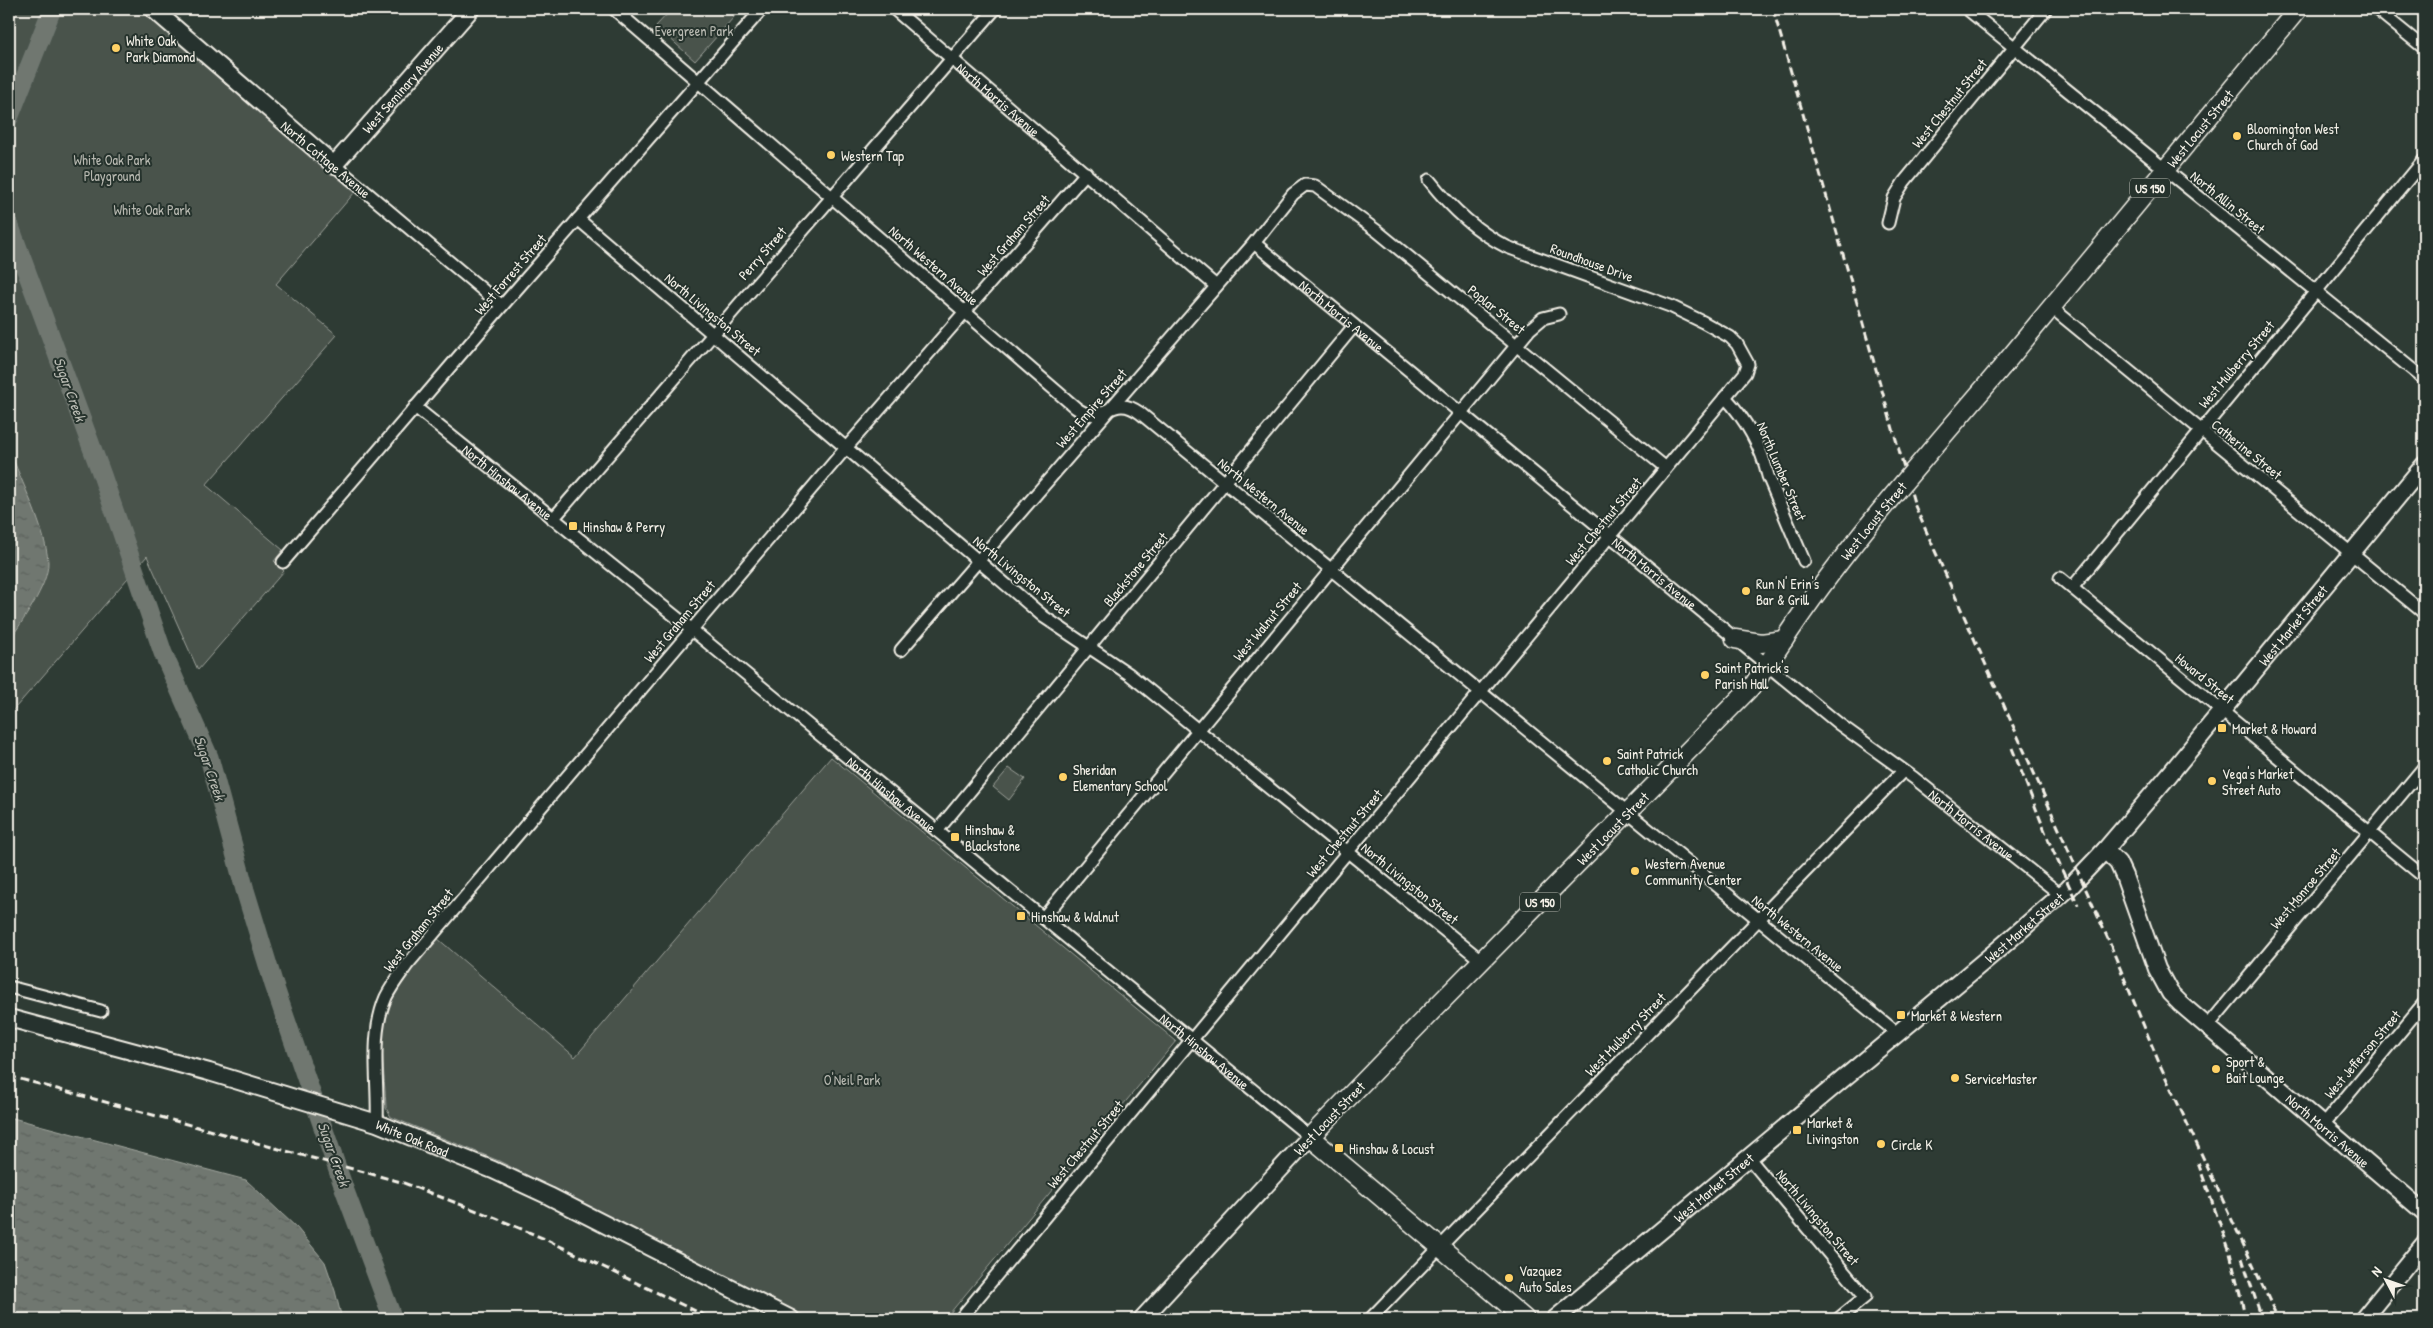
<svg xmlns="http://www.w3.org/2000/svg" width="2433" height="1328" font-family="'Patrick Hand',sans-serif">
	<defs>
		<pattern id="water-ripples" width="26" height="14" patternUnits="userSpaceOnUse" patternTransform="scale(1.25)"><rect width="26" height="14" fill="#6f7770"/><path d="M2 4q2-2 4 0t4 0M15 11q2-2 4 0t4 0" fill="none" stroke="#5c605b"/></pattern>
	</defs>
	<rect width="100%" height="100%" fill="#2e3b34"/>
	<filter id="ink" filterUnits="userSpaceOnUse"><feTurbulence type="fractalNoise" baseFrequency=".02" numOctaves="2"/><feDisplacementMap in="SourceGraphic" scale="10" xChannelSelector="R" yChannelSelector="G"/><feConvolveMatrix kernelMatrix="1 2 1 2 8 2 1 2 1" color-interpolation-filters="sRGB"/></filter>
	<g filter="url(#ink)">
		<g fill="#48524c" stroke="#9ea29a">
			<path d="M9,9H139L355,192L276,284L337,335L206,485L283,550L274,561L284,571L198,670L147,556L9,715Z"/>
			<path d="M672,9H741L695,61L656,26Z"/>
			<path d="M831,757L1176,1041L945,1319H811L499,1161L391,1117L386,1108C385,1076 377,1035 390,1004C401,980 421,958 437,938L575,1057Z"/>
			<path d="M1009,768L1025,779L1009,800L993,787Z"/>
		</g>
		<g fill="url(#water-ripples)" stroke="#a4a8a0">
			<path d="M9,449C21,481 46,529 48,562C49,585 21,623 9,641Z"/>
			<path d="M9,1117L246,1180L297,1228L325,1262L335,1291L342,1319H9Z"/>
		</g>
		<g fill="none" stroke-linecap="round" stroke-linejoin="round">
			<g stroke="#6f7770" stroke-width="19">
				<path d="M9,118L52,9"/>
				<path d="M9,224L102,475L163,653L209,757L245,890L274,985L345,1191L393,1319"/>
			</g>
			<g stroke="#f4f1e8" stroke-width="15">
				<g id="street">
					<path d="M614,9L1076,408C1103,429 1111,391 1140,413L1897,1033"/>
					<path id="s1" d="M894,9L1216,286"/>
					<path d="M1967,9L2424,379"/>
					<path d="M2376,9L2424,48"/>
					<path d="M334,165L502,306"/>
					<path d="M578,219L1044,617L1129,674L1482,961"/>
					<path d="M1888,223L1894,198L1904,182L2046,9"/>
					<path id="s2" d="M1254,243L1839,724L1914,778L2061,895"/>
					<path d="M2051,307L2424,613"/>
					<path d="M1725,397C1745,418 1762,448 1768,476L1804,561"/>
					<path id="s3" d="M415,407L691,629L1310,1137"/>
					<path d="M553,519L995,9"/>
					<path d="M283,562L502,306L762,9"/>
					<path d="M2060,578L2424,877"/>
					<path d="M2072,588L2424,160"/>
					<path d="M901,650L1254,243L1293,194L1305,185L1315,186L1377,231L1666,468"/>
					<path d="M937,831L1354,326"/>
					<path d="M1043,918L1530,329L1543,318L1559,314"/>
					<path d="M9,987L101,1011"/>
					<path d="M2207,1027L2424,767"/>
					<path d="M377,1123C379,1082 369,1036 386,997C392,985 400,975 407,965L846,448L1086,173"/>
					<path d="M2323,1125L2424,1003"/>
					<path d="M1748,1157L1865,1297L1838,1319"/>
					<path d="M960,1319L1745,373L1748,364L1737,344L1730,337L1703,322L1670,306L1507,247C1475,231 1451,208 1429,180"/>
					<path d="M1370,1319L1903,771"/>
				</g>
			</g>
			<g stroke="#f4f1e8" stroke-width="20">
				<g id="secondary">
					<path id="s4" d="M153,9L334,165L471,9"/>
					<path id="s5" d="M2105,850L2118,863L2124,876L2157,969L2170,993L2181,1004L2424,1212"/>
					<path id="s6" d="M9,1018L209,1072L377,1123L493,1170L549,1196L791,1319"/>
					<path d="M1142,1319L1310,1137"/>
					<path id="s7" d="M1555,1319L1994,953L2068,889L2105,850L2169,775L2424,465"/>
					<path d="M2363,1319L2424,1244"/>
				</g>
			</g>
			<g stroke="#f4f1e8" stroke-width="21">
				<g id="primary">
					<path id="s8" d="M2002,367L2298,9"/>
					<path d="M1735,639L1761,643L1784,640"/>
					<path id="s9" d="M1525,1319L1310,1137L1436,1007L1754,684L1794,625"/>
				</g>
			</g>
			<use href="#street" stroke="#26332d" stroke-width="11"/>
			<use href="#secondary" stroke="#26332d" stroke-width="16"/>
			<use href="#primary" stroke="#26332d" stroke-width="18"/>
			<g stroke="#f4f1e8" stroke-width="3" stroke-dasharray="8 4" stroke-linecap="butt">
				<path d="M1773,9L1915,506L2108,939L2160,1065L2278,1319"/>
				<path d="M2012,748L2050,844L2078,905"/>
				<path d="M9,1076L401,1182L496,1218L547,1240L712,1319"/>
				<path d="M2198,1163L2229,1249L2246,1319"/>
				<path d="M2242,1258L2262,1319"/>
			</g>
			<g stroke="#f4f1e8" stroke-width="21" stroke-linecap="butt">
				<g id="primary-bridge">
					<path id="s10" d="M1794,625C1856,534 1931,451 2002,367"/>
				</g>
			</g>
			<use href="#primary-bridge" stroke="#26332d" stroke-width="18"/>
		</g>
	</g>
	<g fill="#ffd166" stroke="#26332d" stroke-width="2">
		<circle cx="116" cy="48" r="5"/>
		<circle cx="2237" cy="136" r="5"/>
		<circle cx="831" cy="155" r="5"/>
		<rect x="568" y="521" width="10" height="10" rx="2.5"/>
		<circle cx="1746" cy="591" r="5"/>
		<circle cx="1705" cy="675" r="5"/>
		<rect x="2217" y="723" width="10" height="10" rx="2.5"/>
		<circle cx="1607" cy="761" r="5"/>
		<circle cx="1063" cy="777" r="5"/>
		<circle cx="2212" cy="781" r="5"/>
		<rect x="950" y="832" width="10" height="10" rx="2.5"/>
		<circle cx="1635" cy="871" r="5"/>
		<rect x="1016" y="911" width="10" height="10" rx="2.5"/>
		<rect x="1896" y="1010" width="10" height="10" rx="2.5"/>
		<circle cx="2216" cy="1069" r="5"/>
		<circle cx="1955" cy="1078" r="5"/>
		<rect x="1792" y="1125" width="10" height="10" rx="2.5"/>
		<circle cx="1881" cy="1144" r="5"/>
		<rect x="1334" y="1143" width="10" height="10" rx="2.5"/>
		<circle cx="1509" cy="1278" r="5"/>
	</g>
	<g text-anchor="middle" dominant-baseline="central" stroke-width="4" stroke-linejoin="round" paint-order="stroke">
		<g fill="#26332d" stroke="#b6b8b0" stroke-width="1">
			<rect x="2130" y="178.5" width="40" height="19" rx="4"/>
			<rect x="1520" y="892.5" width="40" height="19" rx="4"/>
		</g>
		<g font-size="12" font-weight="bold" fill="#f4f1e8">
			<text x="2150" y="188">US 150</text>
			<text x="1540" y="902">US 150</text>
		</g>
		<g font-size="14" fill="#b8b9b1" stroke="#26332d">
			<text x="694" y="30">Evergreen Park</text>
			<text x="112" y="159">White Oak Park<tspan x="112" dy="16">Playground</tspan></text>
			<text x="152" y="209">White Oak Park</text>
			<text x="852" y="1079">O'Neil Park</text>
		</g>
		<g font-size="14" fill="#f4f1e8" stroke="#26332d" text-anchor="start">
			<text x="126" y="40">White Oak<tspan x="126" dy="16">Park Diamond</tspan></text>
			<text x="2247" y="128">Bloomington West<tspan x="2247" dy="16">Church of God</tspan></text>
			<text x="841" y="155">Western Tap</text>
			<text x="583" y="526">Hinshaw &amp; Perry</text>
			<text x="1756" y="583">Run N' Erin's<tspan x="1756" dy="16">Bar &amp; Grill</tspan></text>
			<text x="1715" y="667">Saint Patrick's<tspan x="1715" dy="16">Parish Hall</tspan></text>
			<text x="2232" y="728">Market &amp; Howard</text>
			<text x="1617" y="753">Saint Patrick<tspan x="1617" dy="16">Catholic Church</tspan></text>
			<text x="1073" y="769">Sheridan<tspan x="1073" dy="16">Elementary School</tspan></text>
			<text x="2222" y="773">Vega's Market<tspan x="2222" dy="16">Street Auto</tspan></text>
			<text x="965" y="829">Hinshaw &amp;<tspan x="965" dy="16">Blackstone</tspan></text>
			<text x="1645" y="863">Western Avenue<tspan x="1645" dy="16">Community Center</tspan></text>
			<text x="1031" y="916">Hinshaw &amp; Walnut</text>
			<text x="1911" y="1015">Market &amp; Western</text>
			<text x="2226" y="1061">Sport &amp;<tspan x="2226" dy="16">Bait Lounge</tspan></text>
			<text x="1965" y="1078">ServiceMaster</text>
			<text x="1807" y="1122">Market &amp;<tspan x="1807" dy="16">Livingston</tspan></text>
			<text x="1891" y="1144">Circle K</text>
			<text x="1349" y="1148">Hinshaw &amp; Locust</text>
			<text x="1519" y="1270">Vazquez<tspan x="1519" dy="16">Auto Sales</tspan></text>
		</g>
		<g font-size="14" fill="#f4f1e8" stroke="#26332d">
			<text stroke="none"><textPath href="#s4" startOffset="342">West Seminary Avenue</textPath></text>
			<text stroke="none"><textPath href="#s1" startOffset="138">North Morris Avenue</textPath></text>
			<text transform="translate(1949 103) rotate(-51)">West Chestnut Street</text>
			<text stroke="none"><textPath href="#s8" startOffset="310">West Locust Street</textPath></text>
			<text transform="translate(326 159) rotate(40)">North Cottage Avenue</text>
			<text transform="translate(2228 202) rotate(39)">North Allin Street</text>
			<text transform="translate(1013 235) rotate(-49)">West Graham Street</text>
			<text transform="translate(762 253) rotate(-49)">Perry Street</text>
			<text transform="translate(1592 262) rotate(20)">Roundhouse Drive</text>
			<text transform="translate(934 265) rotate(41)">North Western Avenue</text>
			<text transform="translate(510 274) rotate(-49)">West Forrest Street</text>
			<text transform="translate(1497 309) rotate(39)">Poplar Street</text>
			<text transform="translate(713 314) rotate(40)">North Livingston Street</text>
			<text stroke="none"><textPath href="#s2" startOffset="114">North Morris Avenue</textPath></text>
			<text transform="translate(2236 364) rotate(-50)">West Mulberry Street</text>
			<text transform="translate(1091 408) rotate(-49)">West Empire Street</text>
			<text transform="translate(2247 449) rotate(39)">Catherine Street</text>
			<text transform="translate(1782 471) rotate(67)">North Lumber Street</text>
			<text stroke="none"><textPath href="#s3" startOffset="119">North Hinshaw Avenue</textPath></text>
			<text transform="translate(1264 496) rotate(39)">North Western Avenue</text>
			<text transform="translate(1603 521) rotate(-50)">West Chestnut Street</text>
			<text stroke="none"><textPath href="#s10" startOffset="131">West Locust Street</textPath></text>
			<text transform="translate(1135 569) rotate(-50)">Blackstone Street</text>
			<text stroke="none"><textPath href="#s2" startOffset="519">North Morris Avenue</textPath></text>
			<text transform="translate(1022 576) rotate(39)">North Livingston Street</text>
			<text transform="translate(679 621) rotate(-50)">West Graham Street</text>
			<text transform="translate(1267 621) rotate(-50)">West Walnut Street</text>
			<text stroke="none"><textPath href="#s7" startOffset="1016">West Market Street</textPath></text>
			<text transform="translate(2205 678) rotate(39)">Howard Street</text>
			<text stroke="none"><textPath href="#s3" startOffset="614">North Hinshaw Avenue</textPath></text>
			<text stroke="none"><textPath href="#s2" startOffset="924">North Morris Avenue</textPath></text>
			<text stroke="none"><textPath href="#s9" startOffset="714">West Locust Street</textPath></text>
			<text transform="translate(1344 833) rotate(-50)">West Chestnut Street</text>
			<text transform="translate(1410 883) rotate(39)">North Livingston Street</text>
			<text transform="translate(2305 888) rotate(-50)">West Monroe Street</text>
			<text stroke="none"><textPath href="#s7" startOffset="611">West Market Street</textPath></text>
			<text transform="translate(418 930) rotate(-51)">West Graham Street</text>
			<text transform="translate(1798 933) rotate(39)">North Western Avenue</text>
			<text transform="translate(1625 1034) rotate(-46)">West Mulberry Street</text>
			<text stroke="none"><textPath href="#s3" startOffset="1019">North Hinshaw Avenue</textPath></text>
			<text transform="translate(2362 1054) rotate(-50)">West Jefferson Street</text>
			<text transform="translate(1329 1118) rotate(-46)">West Locust Street</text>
			<text stroke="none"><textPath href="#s5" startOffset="368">North Morris Avenue</textPath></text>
			<text stroke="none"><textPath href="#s6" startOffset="421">White Oak Road</textPath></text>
			<text transform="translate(1085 1144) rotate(-50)">West Chestnut Street</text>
			<text stroke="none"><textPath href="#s7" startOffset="206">West Market Street</textPath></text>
			<text transform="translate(1818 1217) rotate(50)">North Livingston Street</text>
		</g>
		<g font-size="15" font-style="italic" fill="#b8bab2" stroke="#26332d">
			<text transform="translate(70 389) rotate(70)">Sugar Creek</text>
			<text transform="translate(210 768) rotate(71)">Sugar Creek</text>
			<text transform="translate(334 1154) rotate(70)">Sugar Creek</text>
		</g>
	</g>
	<rect width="2433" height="1328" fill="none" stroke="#26332d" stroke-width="30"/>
	<rect x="15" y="15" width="2403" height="1298" fill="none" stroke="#f4f1e8" stroke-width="2" filter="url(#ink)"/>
	<g transform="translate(2386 1280) rotate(311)" stroke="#26332d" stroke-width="4" paint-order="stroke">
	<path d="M0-4L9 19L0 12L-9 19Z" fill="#f4f1e8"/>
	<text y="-8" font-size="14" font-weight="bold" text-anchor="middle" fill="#f4f1e8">N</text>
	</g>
</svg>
